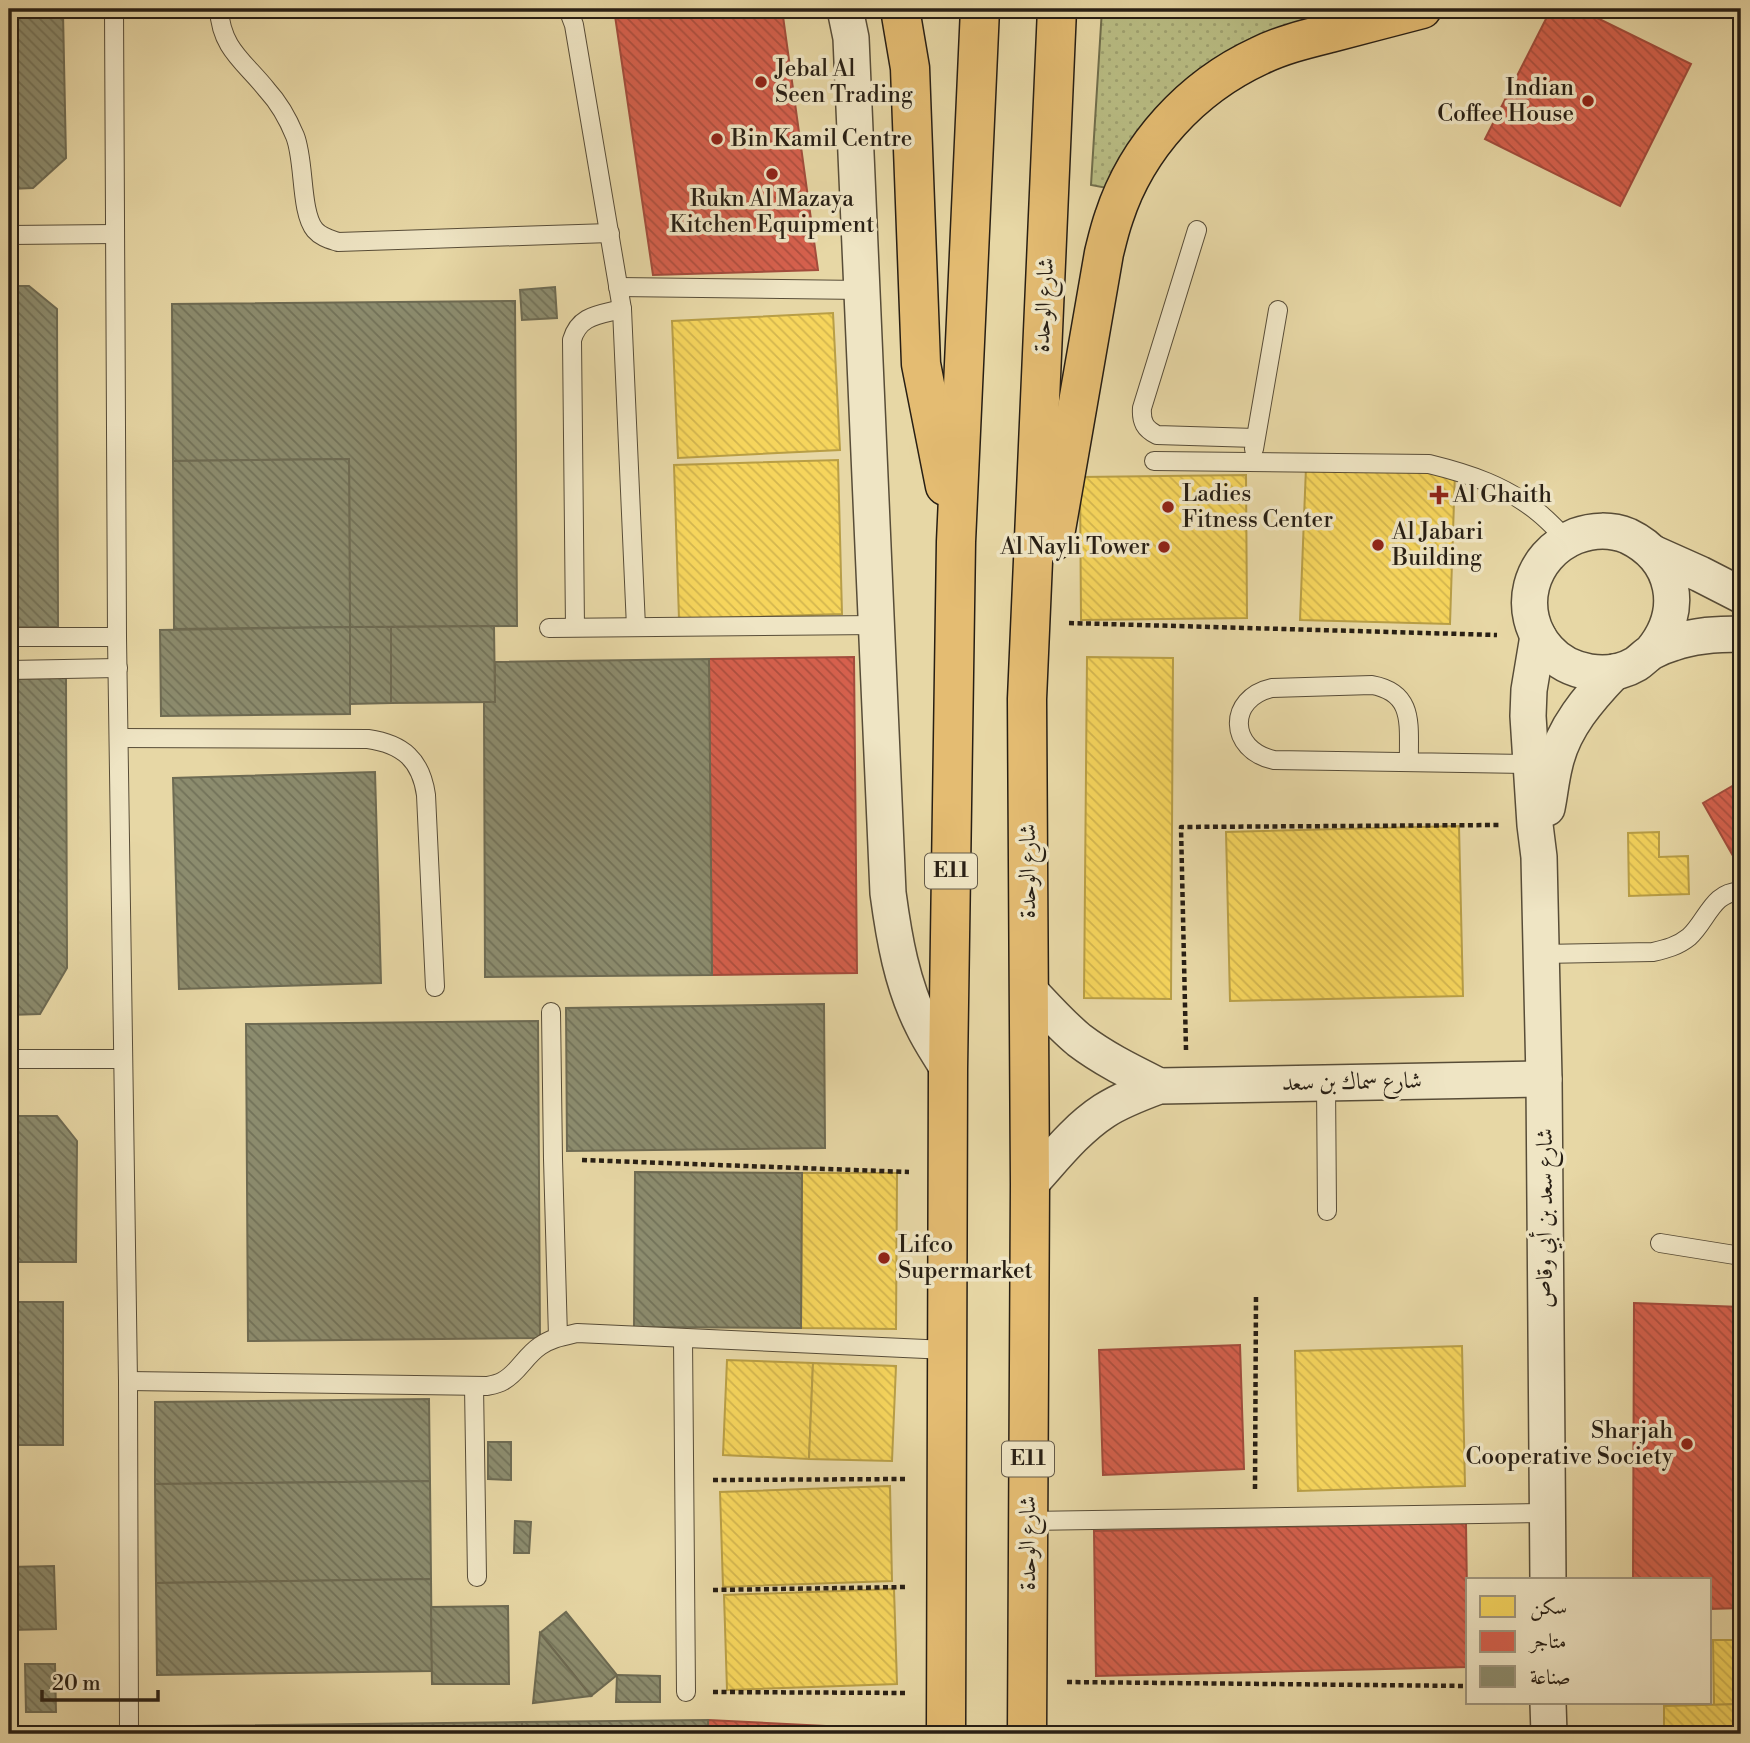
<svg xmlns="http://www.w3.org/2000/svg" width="1750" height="1743" font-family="'Libre Bodoni',Amiri,serif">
	<defs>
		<pattern id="grass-dots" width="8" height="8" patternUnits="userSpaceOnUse" patternTransform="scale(1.75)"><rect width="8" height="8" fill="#b9bd84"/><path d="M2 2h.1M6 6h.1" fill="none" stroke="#9fa271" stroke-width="1.8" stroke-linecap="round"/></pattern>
		<pattern id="homes-back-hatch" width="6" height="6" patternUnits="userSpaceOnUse" patternTransform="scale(1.75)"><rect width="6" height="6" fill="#f6d55c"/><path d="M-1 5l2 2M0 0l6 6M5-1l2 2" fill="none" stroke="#d3b64f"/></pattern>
		<pattern id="shops-back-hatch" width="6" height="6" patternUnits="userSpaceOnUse" patternTransform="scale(1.75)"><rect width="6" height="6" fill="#d6604d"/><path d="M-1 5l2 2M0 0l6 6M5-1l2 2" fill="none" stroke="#ae4f3f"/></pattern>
		<pattern id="industry-back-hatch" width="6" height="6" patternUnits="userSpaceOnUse" patternTransform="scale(1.75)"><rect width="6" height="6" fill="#8c8c6e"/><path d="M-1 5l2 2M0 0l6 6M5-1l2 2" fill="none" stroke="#727259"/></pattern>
	</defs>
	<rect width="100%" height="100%" fill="#e7d7a5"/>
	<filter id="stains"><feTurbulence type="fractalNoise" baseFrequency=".00286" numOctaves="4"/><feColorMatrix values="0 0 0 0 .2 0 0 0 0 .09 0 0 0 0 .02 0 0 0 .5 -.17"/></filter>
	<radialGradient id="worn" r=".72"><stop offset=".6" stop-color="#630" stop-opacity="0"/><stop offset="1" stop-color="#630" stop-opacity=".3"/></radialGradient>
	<path fill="url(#grass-dots)" stroke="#706e4c" stroke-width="2" d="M1102,9H1387L1294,26L1112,189L1091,185Z"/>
	<g fill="url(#homes-back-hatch)" stroke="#b89e46" stroke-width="2">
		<path d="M833,313L840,450L678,458L672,321Z"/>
		<path d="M838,460L842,614L679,619L674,465Z"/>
		<path d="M1306,467L1455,471L1450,624L1300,620Z"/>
		<path d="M1246,475L1247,618L1081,620L1080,477Z"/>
		<path d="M1087,657L1173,658L1171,999L1084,998Z"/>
		<path d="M1459,826L1463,996L1230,1001L1226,832Z"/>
		<path d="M1659,832V857L1688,856L1689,894L1629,896L1628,833Z"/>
		<path d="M802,1173H897L896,1329L801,1328Z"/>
		<path d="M1462,1346L1465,1486L1298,1491L1295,1351Z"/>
		<path d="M727,1360L813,1363L809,1459L723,1455Z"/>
		<path d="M813,1363L896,1366L892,1461L809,1459Z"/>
		<path d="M890,1486L892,1581L723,1587L720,1492Z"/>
		<path d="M894,1589L897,1684L727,1690L724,1595Z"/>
		<path d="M1713,1640H1741V1704L1714,1705Z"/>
		<path d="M1741,1704V1734H1664V1706Z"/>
	</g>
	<g fill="url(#shops-back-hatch)" stroke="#a24c3c" stroke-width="2">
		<path d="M614,9H782L818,270L653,275Z"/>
		<path d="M1551,9H1579L1691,64L1620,206L1485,139Z"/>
		<path d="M854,657L857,973L712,975L709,659Z"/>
		<path d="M1741,781V870L1703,803Z"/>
		<path d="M1634,1303L1741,1307V1608L1710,1609V1580H1633Z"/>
		<path d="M1240,1345L1244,1469L1103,1475L1099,1350Z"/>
		<path d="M1466,1523L1468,1667L1096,1676L1094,1531Z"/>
		<path d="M708,1720L884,1729L883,1734H708Z"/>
	</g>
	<g fill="url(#industry-back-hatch)" stroke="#6e6b53" stroke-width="2">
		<path d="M63,13L66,158L33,188L9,189V15Z"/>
		<path d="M9,286H29L57,309L58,627H9Z"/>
		<path d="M555,287L557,318L522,320L520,290Z"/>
		<path d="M515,301L517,626L350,627L349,459L173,461L172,304Z"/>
		<path d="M349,459L350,627L174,629L173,461Z"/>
		<path d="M494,626L495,702L391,703V627Z"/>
		<path d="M350,627V714L161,716L160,630Z"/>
		<path d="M350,627H391V703L350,704Z"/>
		<path d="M709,659L712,975L485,977L484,702H495V662Z"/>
		<path d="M66,678L67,968L40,1014L9,1015V679Z"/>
		<path d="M375,772L381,983L179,989L173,778Z"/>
		<path d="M824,1004L825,1148L567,1151L566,1008Z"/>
		<path d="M538,1021L540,1338L248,1341L246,1024Z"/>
		<path d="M9,1116H57L77,1141L76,1262H9Z"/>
		<path d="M635,1172L802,1173L801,1328L634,1327Z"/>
		<rect x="9" y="1302" width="54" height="143"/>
		<path d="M429,1399L430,1481L155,1484V1402Z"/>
		<path d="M488,1442H511V1480L488,1479Z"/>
		<path d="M430,1481L431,1579L156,1583L155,1484Z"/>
		<path d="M515,1521L531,1522L529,1553H514Z"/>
		<path d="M54,1566L56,1629L9,1630V1567Z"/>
		<path d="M431,1579L432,1671L157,1675L156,1583Z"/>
		<path d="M508,1606L509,1684H432L431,1607Z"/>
		<path d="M566,1612L617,1675L591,1696L540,1633Z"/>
		<path d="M540,1633L591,1696L533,1703Z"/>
		<path d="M25,1664H55L56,1712H26Z"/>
		<path d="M617,1675L660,1676V1702H616Z"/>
		<path d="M708,1720V1734H522V1722Z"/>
		<path d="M522,1722V1734H194V1726Z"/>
	</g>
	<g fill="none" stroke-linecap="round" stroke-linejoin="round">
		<g stroke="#584d38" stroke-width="20">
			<g id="lane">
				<path d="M114,9L117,637L128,1381L129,1734"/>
				<path d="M219,9C221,49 245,62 267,90C279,103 288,119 295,136C305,161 300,212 315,230C321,237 329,239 338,242L610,233"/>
				<path d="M568,9L574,25L622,309L636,627"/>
				<path d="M1197,230L1142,408C1141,422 1145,429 1157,435L1255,438"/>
				<path d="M9,235L115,234"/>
				<path d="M618,287L862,290"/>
				<path d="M1254,449L1278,310"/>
				<path d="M1154,461L1429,464C1470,474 1506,486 1539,513C1549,521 1558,531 1567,540"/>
				<path d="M575,627L572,340C579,315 599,315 622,309"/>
				<path d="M549,628L877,625"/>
				<path d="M9,637H117"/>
				<path d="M9,670L118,668"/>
				<path d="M119,738L368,739C403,744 421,760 426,795L435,987"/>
				<path d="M1409,762C1408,727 1416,693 1372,685L1272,688C1227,698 1228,750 1274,760L1531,764"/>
				<path d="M1541,954L1653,952C1666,949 1678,946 1689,937C1707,921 1713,890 1741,892"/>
				<path d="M551,1012L553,1159L558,1337"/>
				<path d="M9,1059H122"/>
				<path d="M1326,1083L1327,1211"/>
				<path d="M1660,1243L1741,1256"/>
				<path d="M683,1338L686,1692"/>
				<path d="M128,1381L487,1386C492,1385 498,1384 503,1381C518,1373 525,1356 540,1346C551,1338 564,1336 577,1333L947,1350"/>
				<path d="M474,1386L477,1577"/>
				<path d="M1028,1521L1548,1513"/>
			</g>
		</g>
		<g stroke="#584d38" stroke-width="38">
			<g id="street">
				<path d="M845,9L851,38L888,893C894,938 902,985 923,1026C930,1041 940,1055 948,1069"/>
				<path d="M1653,553L1700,574L1741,595"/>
				<path d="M1538,636L1529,690L1528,716L1535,825L1539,857L1544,1079L1548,1580"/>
				<path d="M1652,651C1685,611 1676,559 1628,536C1611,529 1592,530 1576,536C1529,555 1514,612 1548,650C1569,674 1609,680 1636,664C1642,660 1647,654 1653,651C1659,648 1666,645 1673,643C1695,635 1718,634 1741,634"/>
				<path d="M1547,808C1550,794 1551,779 1555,764C1563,728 1589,698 1614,672"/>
				<path d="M1029,990C1045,1007 1061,1025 1079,1040C1104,1059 1131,1072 1159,1086"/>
				<path d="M1030,1184C1053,1159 1075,1130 1104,1111C1121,1100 1140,1093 1159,1086L1544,1079"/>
				<path d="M1548,1703L1549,1734"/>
			</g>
		</g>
		<g stroke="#281f14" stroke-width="41">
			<g id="highway">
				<path d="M900,9L910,68L921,364L945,486"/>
				<path d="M1054,541L1104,253C1107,241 1110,228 1114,217C1137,146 1192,87 1259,56C1281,45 1306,39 1330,33C1361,25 1391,17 1422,9"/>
				<path d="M946,1734L948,1069L956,542L980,9"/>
				<path d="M1027,1734L1030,1184L1027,699L1057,9"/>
			</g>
		</g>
		<g stroke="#281f14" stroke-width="4.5" stroke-dasharray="5 3.5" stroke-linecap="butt">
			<path d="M1069,623L1497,635"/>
			<path d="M1186,1050L1181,827L1499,825"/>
			<path d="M582,1160L909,1172"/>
			<path d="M713,1480L907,1479"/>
			<path d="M1255,1489L1256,1295"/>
			<path d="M713,1590L907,1587"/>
			<path d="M1067,1682L1468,1686"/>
			<path d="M713,1692L907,1693"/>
		</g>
		<use href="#lane" stroke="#efe5c4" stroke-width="18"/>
		<use href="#street" stroke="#efe5c4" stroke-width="35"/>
		<use href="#highway" stroke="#e4bc72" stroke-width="38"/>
	</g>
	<g fill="#8f2418" stroke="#efe5c4" stroke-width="2.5">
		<circle cx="761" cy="82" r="7"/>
		<circle cx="1588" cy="101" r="7"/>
		<circle cx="717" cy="139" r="7"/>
		<circle cx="772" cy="174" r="7"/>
		<path d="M1435.5 484.5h7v7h7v7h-7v7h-7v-7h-7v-7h7z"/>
		<circle cx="1168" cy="507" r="7"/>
		<circle cx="1378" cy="545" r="7"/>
		<circle cx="1164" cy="547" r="7"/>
		<circle cx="884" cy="1258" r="7"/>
		<circle cx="1687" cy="1444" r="7"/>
	</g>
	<g text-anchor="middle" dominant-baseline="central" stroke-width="7" stroke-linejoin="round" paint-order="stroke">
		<g fill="#efe5c4" stroke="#645a49" stroke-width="2">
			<rect x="925" y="853.5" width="52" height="35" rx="5"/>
			<rect x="1002" y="1441.5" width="52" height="35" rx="5"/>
		</g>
		<g font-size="21" font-weight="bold" fill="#281f14">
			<text x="951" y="871">E11</text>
			<text x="1028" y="1459">E11</text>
		</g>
		<g font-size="23" fill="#281f14" stroke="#efe5c4" text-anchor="start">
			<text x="775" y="69">Jebal Al<tspan x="775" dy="26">Seen Trading</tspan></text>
			<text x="1574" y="88" text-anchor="end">Indian<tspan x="1574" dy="26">Coffee House</tspan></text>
			<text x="731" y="139">Bin Kamil Centre</text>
			<text x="772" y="199" text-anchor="middle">Rukn Al Mazaya<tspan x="772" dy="26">Kitchen Equipment</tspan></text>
			<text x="1182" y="494">Ladies<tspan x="1182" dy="26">Fitness Center</tspan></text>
			<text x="1453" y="495">Al Ghaith</text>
			<text x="1392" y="532">Al Jabari<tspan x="1392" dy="26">Building</tspan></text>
			<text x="1150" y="547" text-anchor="end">Al Nayli Tower</text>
			<text x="898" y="1245">Lifco<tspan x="898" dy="26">Supermarket</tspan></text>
			<text x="1673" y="1431" text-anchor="end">Sharjah<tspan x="1673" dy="26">Cooperative Society</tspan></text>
		</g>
		<g font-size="23" fill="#281f14" stroke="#efe5c4">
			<text transform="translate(1044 305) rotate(-87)">شارع الوحدة</text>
			<text transform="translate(1028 871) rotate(-90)">شارع الوحدة</text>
			<text transform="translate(1352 1082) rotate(-1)">شارع سماك بن سعد</text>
			<text transform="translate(1545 1218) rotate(-90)">شارع سعد بن أبي وقاص</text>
			<text transform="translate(1028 1543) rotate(-90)">شارع الوحدة</text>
		</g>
	</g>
	<rect width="1750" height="1743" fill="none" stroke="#e7d7a5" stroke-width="35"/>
	<rect x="10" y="10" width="1729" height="1722" fill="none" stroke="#281f14" stroke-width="3.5"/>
	<rect x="18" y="18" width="1715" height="1708" fill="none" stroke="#281f14" stroke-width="2"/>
	<rect x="1466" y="1578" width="245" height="126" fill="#efe5c4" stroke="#9f967e" stroke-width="2"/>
	<rect x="1480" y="1596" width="35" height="21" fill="#f6d55c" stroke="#9f967e" stroke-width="2"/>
	<text x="1530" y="1614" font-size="21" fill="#281f14">سكن</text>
	<rect x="1480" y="1631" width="35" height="21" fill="#d6604d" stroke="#9f967e" stroke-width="2"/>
	<text x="1530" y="1648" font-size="21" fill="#281f14">متاجر</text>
	<rect x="1480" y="1666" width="35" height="21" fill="#8c8c6e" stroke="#9f967e" stroke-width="2"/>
	<text x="1530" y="1684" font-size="21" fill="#281f14">صناعة</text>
	<path d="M42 1690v10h116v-10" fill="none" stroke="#281f14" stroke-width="3.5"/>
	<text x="52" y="1690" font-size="21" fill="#281f14" stroke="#efe5c4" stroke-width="5" paint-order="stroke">20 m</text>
	<rect width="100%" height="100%" filter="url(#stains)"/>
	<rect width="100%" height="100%" fill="url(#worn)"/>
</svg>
